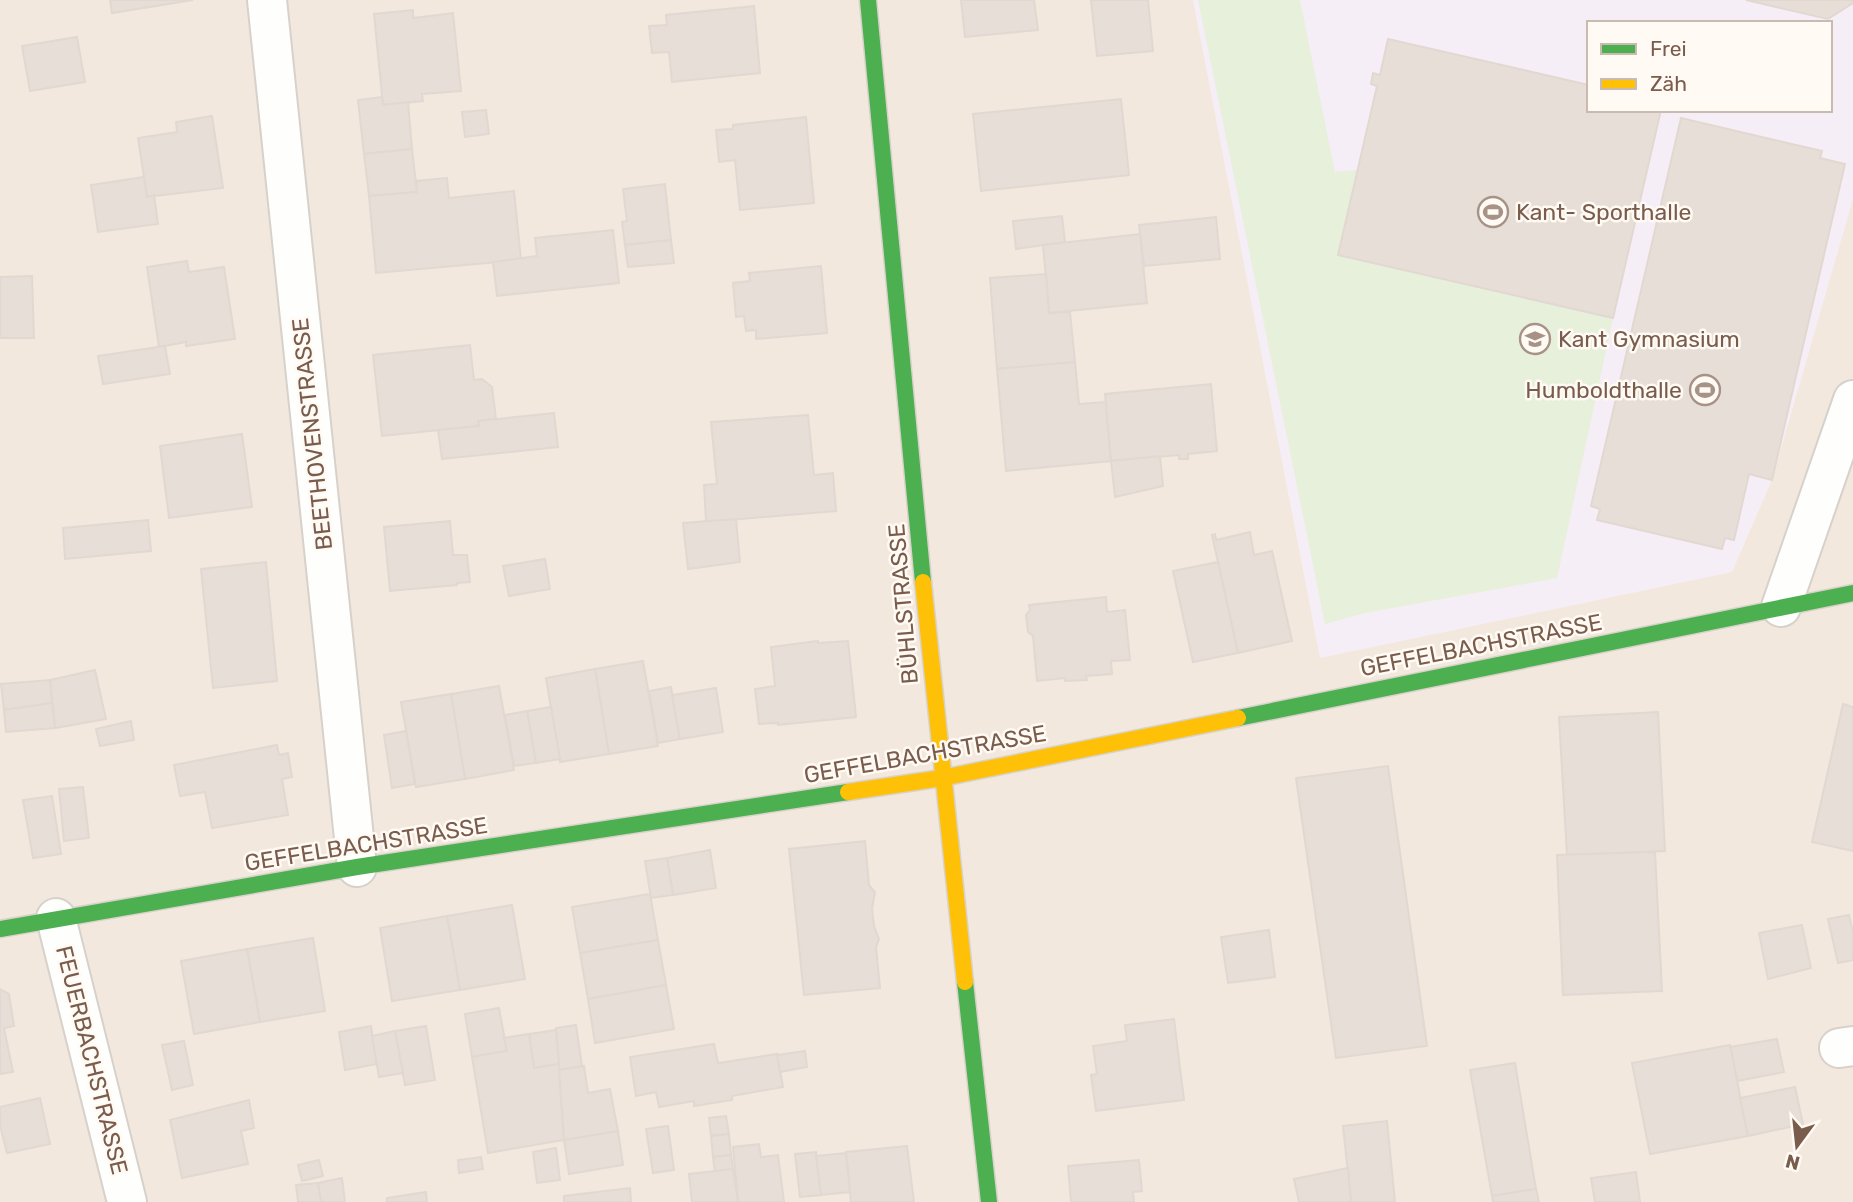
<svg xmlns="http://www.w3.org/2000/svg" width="1853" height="1202" font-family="Rubik,sans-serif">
	<rect width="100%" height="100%" fill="#f9f5f0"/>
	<path fill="#f2e8de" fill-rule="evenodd" d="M0,0H1853V1202H0ZM1589,23H1830V110H1589Z"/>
	<path fill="#f6eef6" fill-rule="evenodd" d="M1193,0H1853V199L1772,480L1732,572L1320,658ZM1589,23H1830V110H1589Z"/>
	<path fill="#e7f0db" d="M1198,0H1300L1335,172L1358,170L1339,255L1613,318L1557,578L1365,613L1325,624Z"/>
	<g fill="#e6ded7" stroke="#e2d8d2" stroke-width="2">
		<path d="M110,0H193L112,13Z"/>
		<path d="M961,0H1034L1038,30L965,37Z"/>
		<path d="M1091,0H1148L1153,51L1097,56Z"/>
		<path d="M1746,0H1853V3L1828,19Z"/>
		<path d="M754,6L760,73L672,82L669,52L652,53L649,26L667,25L666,15Z"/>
		<path d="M413,10V18L453,13L461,91L422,94L423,101L383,105L374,14Z"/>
		<path d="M77,37L85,82L30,91L22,46Z"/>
		<path d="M1388,39L1589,85V110H1661L1613,318L1338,255L1377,86L1371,84L1373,73L1380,75Z"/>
		<path d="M382,97L383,105L408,102L412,149L364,154L358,100Z"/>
		<path d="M1121,99L1129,175L981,191L973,114Z"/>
		<path d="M486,110L489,134L465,137L462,112Z"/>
		<path d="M212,116L223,188L147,197L138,138L177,132L176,122Z"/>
		<path d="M806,117L814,203L740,210L735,160L719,162L716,130L733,129V125Z"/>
		<path d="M1681,118L1822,151L1820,158L1845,164L1772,480L1749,474L1734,540L1725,538L1722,549L1597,520L1600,509L1591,506Z"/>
		<path d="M412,149L417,192L369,196L364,154Z"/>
		<path d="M144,177L147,197L154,195L158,224L98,232L91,185Z"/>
		<path d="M447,178L449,198L514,191L521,260L376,273L369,196L417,192L416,181Z"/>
		<path d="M665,184L671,240L625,245L622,222L627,221L623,189Z"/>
		<path d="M1062,216L1065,242L1016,249L1013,221Z"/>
		<path d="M1216,217L1220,259L1144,266L1139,225Z"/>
		<path d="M613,230L619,283L497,296L493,262L537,256L535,238Z"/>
		<path d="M1140,234L1147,303L1049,313L1043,245Z"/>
		<path d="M671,240L674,263L628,267L625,245Z"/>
		<path d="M187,261L189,272L224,267L235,339L186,346V342L159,347L147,267Z"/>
		<path d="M821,266L827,333L756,339V330L746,331L744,316L736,317L733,283L750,281L749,273Z"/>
		<path d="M1046,274L1049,313L1070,312L1075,362L997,369L990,278Z"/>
		<path d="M32,276L34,338H0V277Z"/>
		<path d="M470,345L474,380L482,379L492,387L496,419L478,421L479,426L382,436L373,355Z"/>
		<path d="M165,346L170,374L103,384L98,356Z"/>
		<path d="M1075,362L1079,404L1106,402L1111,461L1006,471L997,369Z"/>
		<path d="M1211,384L1217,451L1188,454V459H1179V455L1111,461L1105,394Z"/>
		<path d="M554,413L558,447L442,459L438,430L479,426L478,421Z"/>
		<path d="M808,415L814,475L833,473L836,511L706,522L704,485L717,484L711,422Z"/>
		<path d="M242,434L252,507L169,518L160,446Z"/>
		<path d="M1160,456L1163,486L1115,497L1111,461Z"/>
		<path d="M736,519L740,562L688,569L683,523Z"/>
		<path d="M148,520L151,551L65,559L63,528Z"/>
		<path d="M450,521L453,555H467L470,582L457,583V585L390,591L384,527Z"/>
		<path d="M1250,532L1254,555L1272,551L1292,641L1238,653L1212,535L1215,534L1216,540Z"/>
		<path d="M545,559L550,589L509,596L503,566Z"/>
		<path d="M266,562L277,681L213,688L201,569Z"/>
		<path d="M1218,562L1238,653L1193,662L1173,571Z"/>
		<path d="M1106,597L1107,612L1125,610L1130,660L1111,661L1112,674L1086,676L1087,680L1065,681V678L1037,681L1033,636L1028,632L1026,615L1030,610L1029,605Z"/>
		<path d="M818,641V643L848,641L856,717L778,725V723L759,724L755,689L775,686L771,647Z"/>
		<path d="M643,661L658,746L609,754L595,669Z"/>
		<path d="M595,669L609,754L560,762L546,678Z"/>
		<path d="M95,670L106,719L55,728L50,680Z"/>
		<path d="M50,680L52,703L4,710L1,684Z"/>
		<path d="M499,686L514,770L465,779L451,694Z"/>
		<path d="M671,687L680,739L658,743L649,691Z"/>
		<path d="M716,688L723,732L680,739L672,695Z"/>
		<path d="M451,694L465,779L416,787L401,702Z"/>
		<path d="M52,703L55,728L6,732L4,710Z"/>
		<path d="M1843,704L1853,707V851L1812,842Z"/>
		<path d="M551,707L560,759L536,763L527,711Z"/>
		<path d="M527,711L536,763L514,766L505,715Z"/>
		<path d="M1658,712L1665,851L1567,855L1559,717Z"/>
		<path d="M131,721L134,740L100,746L96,729Z"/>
		<path d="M406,731L415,784L392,788L384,735Z"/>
		<path d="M277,745L279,755L288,753L292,777L282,779L288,815L212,828L205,792L180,796L174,765Z"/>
		<path d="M1388,766L1427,1046L1336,1058L1296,778Z"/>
		<path d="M83,787L89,838L64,841L59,789Z"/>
		<path d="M52,796L61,854L33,858L23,800Z"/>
		<path d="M865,841L869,885L875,892L872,909L874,926L879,939L876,947L880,988L804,995L789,849Z"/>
		<path d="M710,850L716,888L673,895L667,858Z"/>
		<path d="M1655,852L1662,991L1563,995L1557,855Z"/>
		<path d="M667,858L673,895L651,898L645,861Z"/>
		<path d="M650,894L658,940L580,953L572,907Z"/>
		<path d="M512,905L525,979L460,990L447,916Z"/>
		<path d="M1849,915L1853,932V960L1838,963L1828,919Z"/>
		<path d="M447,916L460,990L392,1001L380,928Z"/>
		<path d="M1802,925L1811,968L1768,979L1759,933Z"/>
		<path d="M1269,930L1275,977L1228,983L1221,937Z"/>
		<path d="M313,938L325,1011L260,1022L247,949Z"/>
		<path d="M658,940L666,985L588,999L580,953Z"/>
		<path d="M247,949L260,1022L194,1034L181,961Z"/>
		<path d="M666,985L674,1029L595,1043L588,999Z"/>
		<path d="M0,989L9,994L14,1026L4,1028L13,1072L0,1074Z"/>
		<path d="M499,1008L507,1051L472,1057L465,1014Z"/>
		<path d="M1174,1019L1184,1100L1096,1111L1091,1075L1097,1074L1093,1046L1127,1041L1125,1025Z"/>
		<path d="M576,1025L582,1066L559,1070L556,1028Z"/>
		<path d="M371,1026L377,1064L345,1070L339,1032Z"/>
		<path d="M426,1026L435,1080L405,1085L395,1031Z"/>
		<path d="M556,1030L559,1064L534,1068L529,1034Z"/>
		<path d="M395,1031L403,1073L379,1077L372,1036Z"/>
		<path d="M529,1034L534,1068L559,1064L564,1140L488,1153L472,1057L507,1051L504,1038Z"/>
		<path d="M1777,1039L1784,1072L1737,1081L1730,1047Z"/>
		<path d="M184,1041L193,1085L172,1090L162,1045Z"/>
		<path d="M714,1044L718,1063L777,1054L783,1087L732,1096V1100L694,1106V1101L659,1107L656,1092L636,1096L630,1057Z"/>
		<path d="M1730,1045L1748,1136L1650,1154L1632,1063Z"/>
		<path d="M805,1051L807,1067L780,1072L777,1055Z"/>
		<path d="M1515,1063L1536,1189L1492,1196L1470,1070Z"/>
		<path d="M584,1066L588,1093L610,1089L618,1131L564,1140L559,1070Z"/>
		<path d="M1795,1087L1803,1124L1748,1136L1740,1098Z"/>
		<path d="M40,1098L50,1144L7,1153L0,1125V1107Z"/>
		<path d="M249,1100L254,1128L241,1131L248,1164L182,1178L170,1120Z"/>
		<path d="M726,1116L729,1134L711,1136L709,1118Z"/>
		<path d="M1387,1121L1395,1202H1351L1343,1126Z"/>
		<path d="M668,1126L674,1170L653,1173L646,1129Z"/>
		<path d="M618,1131L623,1165L569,1174L564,1140Z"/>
		<path d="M729,1134L731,1155L713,1157L711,1136Z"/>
		<path d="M759,1144L761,1157L778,1155L784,1202H738L733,1147Z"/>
		<path d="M907,1146L914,1202H851L846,1152Z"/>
		<path d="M556,1148L560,1180L537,1183L533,1152Z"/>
		<path d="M816,1152L821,1195L800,1197L795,1154Z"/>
		<path d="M846,1153L850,1192L821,1195L816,1156Z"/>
		<path d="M731,1155L733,1169L715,1172L713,1157Z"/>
		<path d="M481,1157L483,1169L459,1173L458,1160Z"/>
		<path d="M319,1160L323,1176L302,1181L298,1165Z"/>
		<path d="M1139,1160L1142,1191L1133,1192L1134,1202H1071L1068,1166Z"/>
		<path d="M1348,1168L1351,1202H1299L1294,1179Z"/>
		<path d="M733,1169L738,1202H692L689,1174Z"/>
		<path d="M1636,1172L1640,1202H1595L1591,1178Z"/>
		<path d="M342,1178L345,1202H321L318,1183Z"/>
		<path d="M318,1183L321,1202H298L296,1185Z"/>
		<path d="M630,1188L631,1202H564V1196Z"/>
		<path d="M1536,1189L1539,1202H1493L1492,1196Z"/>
		<path d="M426,1192L427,1202H387V1198Z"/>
	</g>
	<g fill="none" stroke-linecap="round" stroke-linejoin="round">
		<g stroke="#d7d1cb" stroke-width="42">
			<g id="street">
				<path d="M267,0L357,867"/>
				<path d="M1781,607L1853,400"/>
				<path d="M56,918L127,1202"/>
				<path d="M1839,1048L1853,1046"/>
			</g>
		</g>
		<g stroke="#d9d2cb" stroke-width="19">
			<g id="fast">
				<path d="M868,0L923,582"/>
				<path d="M1238,718L1853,593"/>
				<path d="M0,929L357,867L848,792"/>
				<path d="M965,982L989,1202"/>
			</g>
		</g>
		<g stroke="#d9d2cb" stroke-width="19">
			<g id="slow">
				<path d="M923,582L965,982"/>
				<path d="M848,792L942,778L1238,718"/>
			</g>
		</g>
		<use href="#street" stroke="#fefefd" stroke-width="38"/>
		<use href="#fast" stroke="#4caf50" stroke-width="16"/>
		<use href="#slow" stroke="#ffc107" stroke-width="16"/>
	</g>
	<defs>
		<g id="stadium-ring" transform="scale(1.575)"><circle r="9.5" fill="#fffaf3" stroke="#a69286" stroke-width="1.5"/><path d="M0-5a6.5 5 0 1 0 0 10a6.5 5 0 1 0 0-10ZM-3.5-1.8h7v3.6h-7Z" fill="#a69286"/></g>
		<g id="school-ring" transform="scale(1.575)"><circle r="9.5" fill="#fffaf3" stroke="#a69286" stroke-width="1.5"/><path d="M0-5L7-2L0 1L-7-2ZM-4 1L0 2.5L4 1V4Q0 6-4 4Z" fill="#a69286"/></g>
	</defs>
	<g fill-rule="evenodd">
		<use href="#stadium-ring" x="1493" y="212"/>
		<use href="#school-ring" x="1535" y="339"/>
		<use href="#stadium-ring" x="1705" y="390"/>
	</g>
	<g text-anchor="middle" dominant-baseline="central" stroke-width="5" stroke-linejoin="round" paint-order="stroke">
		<g font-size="23" fill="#7a5c4d" stroke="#fffaf3" text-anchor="start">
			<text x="1516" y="212">Kant- Sporthalle</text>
			<text x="1558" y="339">Kant Gymnasium</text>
			<text x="1682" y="390" text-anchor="end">Humboldthalle</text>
		</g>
		<g font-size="23" fill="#7a5c4d" stroke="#fffaf3">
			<text transform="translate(312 434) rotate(-96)">BEETHOVENSTRASSE</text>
			<text transform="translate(903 604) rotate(-95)">BÜHLSTRASSE</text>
			<text transform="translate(1481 645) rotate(-11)">GEFFELBACHSTRASSE</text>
			<text transform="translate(925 754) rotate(-10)">GEFFELBACHSTRASSE</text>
			<text transform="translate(366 844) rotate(-9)">GEFFELBACHSTRASSE</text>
			<text transform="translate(92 1060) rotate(76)">FEUERBACHSTRASSE</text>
		</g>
	</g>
	<rect x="1587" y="21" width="245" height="91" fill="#fffaf3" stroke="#cabbb1" stroke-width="2"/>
	<rect x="1601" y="44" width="35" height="10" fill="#4caf50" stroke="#cabbb1" stroke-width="2"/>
	<text x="1650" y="56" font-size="21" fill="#7a5c4d">Frei</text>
	<rect x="1601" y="79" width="35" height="10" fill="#ffc107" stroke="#cabbb1" stroke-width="2"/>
	<text x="1650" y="91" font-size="21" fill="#7a5c4d">Zäh</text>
	<g transform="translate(1797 1146) rotate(195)" stroke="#fffaf3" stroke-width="5" paint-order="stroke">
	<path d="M0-5L12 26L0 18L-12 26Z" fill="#7a5c4d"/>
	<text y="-10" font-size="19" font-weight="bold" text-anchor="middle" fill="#7a5c4d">N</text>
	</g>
</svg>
